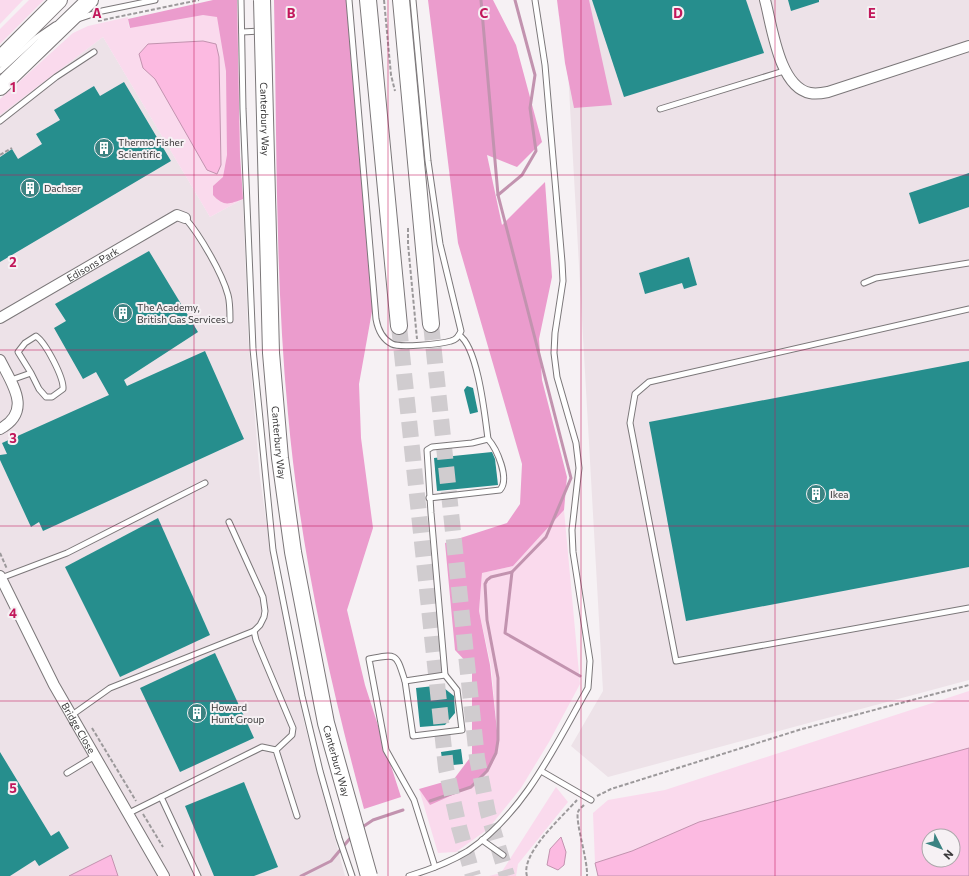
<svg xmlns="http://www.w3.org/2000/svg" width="969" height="876" font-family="Commissioner,sans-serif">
	<rect width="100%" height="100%" fill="#f6f1f4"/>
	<g fill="#ede2e8">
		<path d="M564,0H969V680L608,777L571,746L603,691Z"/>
		<path d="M103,37L210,217L243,199L248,335L260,478L273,568L305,726L345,876H0V115Z"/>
	</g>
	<g fill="#fadaed" fill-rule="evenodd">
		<path d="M0,0H23L0,24Z"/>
		<path d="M29,0H44L0,44V29Z"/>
		<path d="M237,0L240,156L243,199L210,217L103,37L0,115V99L73,33L88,26L128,17L129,28Z"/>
		<path d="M564,510L580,684L549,742L521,788L488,829L456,852L438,853L419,789L430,805L496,753L498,740L491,665L479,611L482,573L513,566Z"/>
		<path d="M969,691V876H598L595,863L593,813L608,800L665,790ZM929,836H953V860H929Z"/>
		<path d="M556,787L568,802L518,864L516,876H489L501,873Z"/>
	</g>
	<g fill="#eb9ccd">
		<path d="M213,0H237L240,156L243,199C229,204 224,207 213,195V186L223,177L227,155L226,71L217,17L203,15L130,28L128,19Z"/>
		<path d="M274,0H349L374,300L359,384L361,438L373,528L347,610L365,685L401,797L364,809C329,680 300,548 288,414C275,277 277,138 274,0Z"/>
		<path d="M428,0H493L516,45L542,142L517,167L487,155L502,225L545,182L552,277L539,339L542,380L567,477L564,510L513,566L482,573L479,611L490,665L498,740L496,753L492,764L479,783L430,805L419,789L454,779L472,755V668L455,650L445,543L507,523L520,504L522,464L458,243Z"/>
		<path d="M557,0H589L612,105L574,108L565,63Z"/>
	</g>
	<g fill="#fcbae1" stroke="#c293af" fill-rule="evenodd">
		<path d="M203,41L216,44L219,57L221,165L217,174L207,170L155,79L143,68L139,54L148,44Z"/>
		<path d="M969,748V876H598L595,863L632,851L699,822ZM929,836H953V860H929Z"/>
		<path d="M561,837L566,852L564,865L558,870L547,865L550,849Z"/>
		<path d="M111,855L118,876H69Z"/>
	</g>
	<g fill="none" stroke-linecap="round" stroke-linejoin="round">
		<g stroke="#c293af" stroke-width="3">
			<path d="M498,195L522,175L536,151L530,108L535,75L515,0"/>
			<path d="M512,572L505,633L580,676"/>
			<path d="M430,801L471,787L487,771L496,753L498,740V678L487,620L485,584L487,580L491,577L512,572L546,537L571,478L498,195L481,0"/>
			<path d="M361,828L373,820L403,810"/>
			<path d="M301,876L331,861L352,836"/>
		</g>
	</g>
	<g fill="#268e8d">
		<path d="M592,0H746L764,53L624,97Z"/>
		<path d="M788,0H819V2L791,11Z"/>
		<path d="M124,82L171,161L0,262V157L12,149L18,159L42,144L36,134L60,120L54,110L94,86L100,96Z"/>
		<path d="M969,173V207L919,224L909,193Z"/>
		<path d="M149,251L198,332L124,380L127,386L205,351L244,439L43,531L39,522L31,527L0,460V455L7,454L2,443L109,395L96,372L83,379L54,328L66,321L55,304Z"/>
		<path d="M689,257L697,285L684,289L682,283L645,294L639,273Z"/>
		<path d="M969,361V567L686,621L649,422Z"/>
		<path d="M467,386L473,388L478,412L470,414L464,390Z"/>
		<path d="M492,452L495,459L498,485L437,491L434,458Z"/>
		<path d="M158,518L210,635L120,677L65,567Z"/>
		<path d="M215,653L254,738L180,772L140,688Z"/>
		<path d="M443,685L444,688L454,696L455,713L445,725L420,727L416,688Z"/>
		<path d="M461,749L463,764L443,766L441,752Z"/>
		<path d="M0,752L51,836L59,831L69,848L39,866L35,860L10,876H0Z"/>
		<path d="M244,782L278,867L254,876H214L185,806Z"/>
	</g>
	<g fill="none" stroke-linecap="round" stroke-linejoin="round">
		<g stroke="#d0cccf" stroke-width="16" stroke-dasharray="16 8" stroke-linecap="butt">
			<path d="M431,324L477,758L488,813L507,876"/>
			<path d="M399,326L446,768L459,827L473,876"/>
		</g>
		<g stroke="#7b7779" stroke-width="7">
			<g id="service">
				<path d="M241,0L243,109L253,349L273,550L302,696L320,771L339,838L352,876"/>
				<path d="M349,0L376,319C378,330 382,339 392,344C400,348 441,344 451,341C456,340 459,336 461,331L440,244L428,161L413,0"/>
				<path d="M78,19L102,11L155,0"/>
				<path d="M242,32L261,31"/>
				<path d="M0,71L36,38L55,25"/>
				<path d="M660,109L784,71"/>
				<path d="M0,121L56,77L94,52"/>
				<path d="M185,218C200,235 222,273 228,295C230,302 230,312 230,320"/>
				<path d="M864,283L876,278L969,263"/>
				<path d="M969,309L649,382L635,394L630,423L676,661L969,608"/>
				<path d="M11,380L31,373L18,352L25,343L36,336C46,343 64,378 63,389L52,397H46L39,389L31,373"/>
				<path d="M429,498L500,490C510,479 497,449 488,439"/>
				<path d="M1,578L67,553L205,483"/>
				<path d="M254,631L256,640L293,728L292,735L276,750"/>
				<path d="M405,681L413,736L462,730L457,690L445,675"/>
				<path d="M72,715L110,688L254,631L260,625L264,617L265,611L263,597L229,522"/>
				<path d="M541,771L591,800"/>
				<path d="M67,773L95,756"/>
				<path d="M161,797L198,876"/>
				<path d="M127,814L262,747L276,750L297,816"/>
				<path d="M482,840L503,855"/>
				<path d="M435,867L414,800L386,750L369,659C398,653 396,654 405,681L445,675L431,513L427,450L432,447L472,443L488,439C485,417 478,347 459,335"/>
				<path d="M409,876C429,870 450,862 468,851C525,812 555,746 588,688L590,661L573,552L572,530L579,468L576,443L557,377L554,353L555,333L563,281L562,262L545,65L535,0"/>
			</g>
		</g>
		<g stroke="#7b7779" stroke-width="12">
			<g id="minor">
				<path d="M765,0C772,26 779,87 810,93C815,94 823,93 828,92L969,46"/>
				<path id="s1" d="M0,318L177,215L185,218"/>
				<path d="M0,360C12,384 33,411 0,429"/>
				<path id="s2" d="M0,576L54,685L164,876"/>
			</g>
		</g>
		<g stroke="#7b7779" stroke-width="18">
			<g id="primary">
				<path d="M0,59L59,0"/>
				<path d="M0,87L90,0"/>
			</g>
		</g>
		<g stroke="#7b7779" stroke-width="18">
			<g id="trunk">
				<path d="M368,0L399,326"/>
				<path d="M401,0L431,324"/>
			</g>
		</g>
		<g stroke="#9c999b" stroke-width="2" stroke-dasharray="4 2" stroke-linecap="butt">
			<path d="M384,0L391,75L395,91"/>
			<path d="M98,21L199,0"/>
			<path d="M0,155L12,148"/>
			<path d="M408,228V244L417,339"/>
			<path d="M0,553L7,569"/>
			<path d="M92,728L136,801"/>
			<path d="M597,796L611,789L802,729L969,685"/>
			<path d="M584,805C582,807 579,809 578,812C575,822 588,860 587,876"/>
			<path d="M143,814L163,847"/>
			<path d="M527,876C520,854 563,816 577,800"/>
		</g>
		<use href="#service" stroke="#fff" stroke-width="5"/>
		<use href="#minor" stroke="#fff" stroke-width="10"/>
		<use href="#primary" stroke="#fff" stroke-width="16"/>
		<use href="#trunk" stroke="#fff" stroke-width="16"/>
		<g stroke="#7b7779" stroke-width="18" stroke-linecap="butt">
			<g id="trunk-bridge">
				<path id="s3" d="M262,0L271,353L280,458L293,552L326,723L369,876"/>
			</g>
		</g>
		<use href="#trunk-bridge" stroke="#fff" stroke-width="16"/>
	</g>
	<path fill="none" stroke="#c2185b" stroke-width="1" stroke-opacity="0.55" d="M194,0V876M388,0V876M581,0V876M775,0V876M0,175H969M0,350H969M0,526H969M0,701H969"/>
	<defs>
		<g id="building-disc" transform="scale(1)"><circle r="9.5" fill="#3b8382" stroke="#f6f1f4"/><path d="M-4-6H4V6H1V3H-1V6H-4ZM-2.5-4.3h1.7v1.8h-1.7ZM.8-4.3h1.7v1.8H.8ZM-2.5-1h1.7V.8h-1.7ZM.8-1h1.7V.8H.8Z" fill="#fff"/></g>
	</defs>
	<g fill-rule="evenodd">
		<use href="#building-disc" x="104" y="148"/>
		<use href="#building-disc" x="30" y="188"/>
		<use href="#building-disc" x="123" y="313"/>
		<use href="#building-disc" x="816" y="494"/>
		<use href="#building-disc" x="197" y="713"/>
	</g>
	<g text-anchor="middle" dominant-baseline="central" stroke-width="4" stroke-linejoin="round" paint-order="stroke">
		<g font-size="10" fill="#3a393a" stroke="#f6f1f4">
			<text stroke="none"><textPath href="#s3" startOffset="119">Canterbury Way</textPath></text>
			<text stroke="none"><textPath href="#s1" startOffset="107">Edisons Park</textPath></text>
			<text stroke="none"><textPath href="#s3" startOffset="443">Canterbury Way</textPath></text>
			<text stroke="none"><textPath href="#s2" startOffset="171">Bridge Close</textPath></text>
			<text stroke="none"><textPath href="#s3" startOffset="767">Canterbury Way</textPath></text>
		</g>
		<g font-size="10" fill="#3a393a" stroke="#f6f1f4" text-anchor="start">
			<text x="118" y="142">Thermo Fisher<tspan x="118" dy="12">Scientific</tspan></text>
			<text x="44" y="188">Dachser</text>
			<text x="137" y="307">The Academy,<tspan x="137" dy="12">British Gas Services</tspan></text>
			<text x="830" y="494">Ikea</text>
			<text x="211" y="707">Howard<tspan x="211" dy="12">Hunt Group</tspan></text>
		</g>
	</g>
	<g font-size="13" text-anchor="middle" font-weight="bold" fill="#c2185b" stroke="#f6f1f4" stroke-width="4" stroke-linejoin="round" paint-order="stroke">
		<text x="97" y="18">A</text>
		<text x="291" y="18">B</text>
		<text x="484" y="18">C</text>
		<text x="678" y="18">D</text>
		<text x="872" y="18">E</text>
		<text x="13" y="92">1</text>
		<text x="13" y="267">2</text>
		<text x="13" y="443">3</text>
		<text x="13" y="618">4</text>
		<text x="13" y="793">5</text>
	</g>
	<g transform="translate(941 848) rotate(132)"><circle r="19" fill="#f6f1f4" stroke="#aba7aa"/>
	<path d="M0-3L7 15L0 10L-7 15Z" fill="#3b8382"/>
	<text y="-6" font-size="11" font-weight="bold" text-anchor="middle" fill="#3a393a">N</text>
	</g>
</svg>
